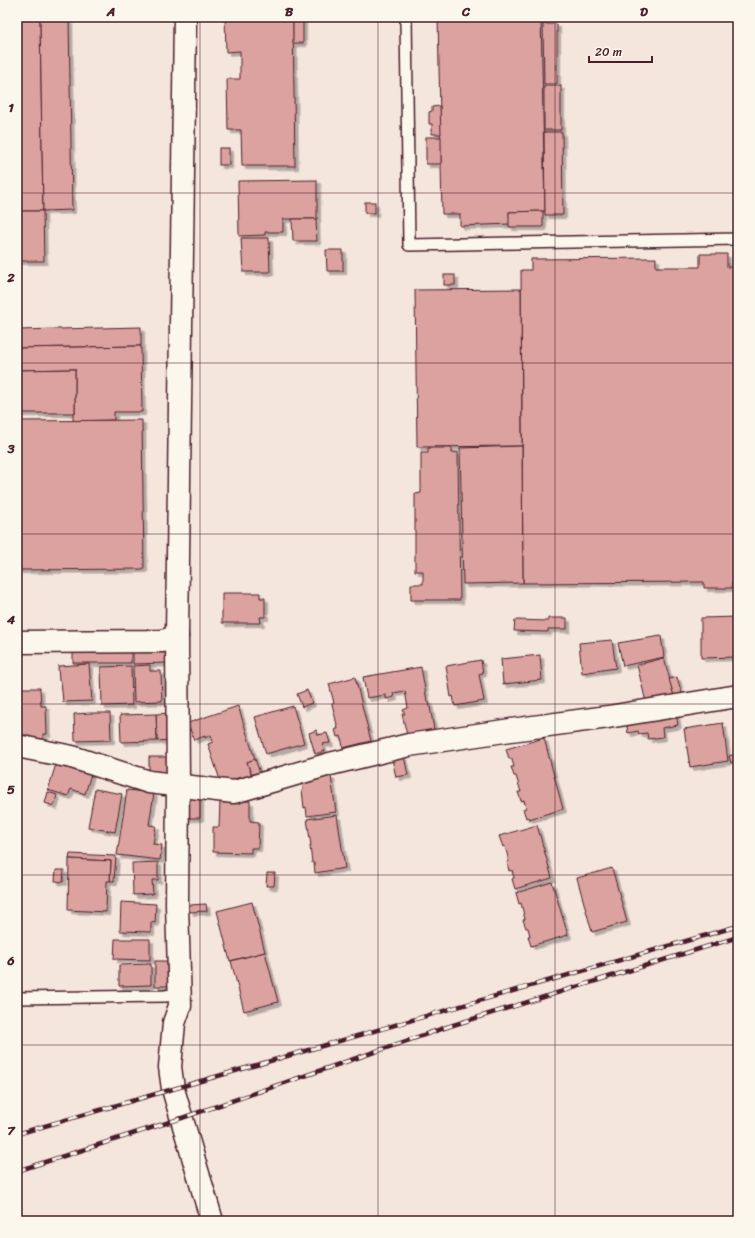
<svg xmlns="http://www.w3.org/2000/svg" width="755" height="1238" font-family="Sriracha,sans-serif">
	<defs>
		<filter id="shadow"><feDropShadow dx="3.5" dy="3.5" stdDeviation="0" flood-color="#0004"/></filter>
	</defs>
	<rect width="100%" height="100%" fill="#f5e6dd"/>
	<filter id="ink" filterUnits="userSpaceOnUse"><feTurbulence type="fractalNoise" baseFrequency=".025" numOctaves="2"/><feDisplacementMap in="SourceGraphic" scale="8" xChannelSelector="R" yChannelSelector="G"/><feConvolveMatrix kernelMatrix="1 2 1 2 8 2 1 2 1" color-interpolation-filters="sRGB"/></filter>
	<g filter="url(#ink)">
		<g fill="#dca29f" stroke="#4a1f2b" filter="url(#shadow)">
			<path d="M17,17H40L43,211H17Z"/>
			<path d="M40,17H69L72,210L43,211Z"/>
			<path d="M225,17H293L295,166H242L241,130H228L227,79H240V51L226,52Z"/>
			<path d="M438,17H541L545,211L509,212L510,224L460,226V214H442Z"/>
			<rect x="293" y="18" width="10" height="25"/>
			<path d="M543,24H557V84H544Z"/>
			<rect x="544" y="86" width="17" height="44"/>
			<path d="M440,106L441,134H432V124H429V112L432,111V107Z"/>
			<path d="M544,132H562L563,215H545Z"/>
			<rect x="426" y="137" width="15" height="27"/>
			<rect x="219" y="148" width="10" height="17"/>
			<path d="M317,180V219H283V232H265V235L239,236L238,181Z"/>
			<rect x="365" y="202" width="10" height="11"/>
			<path d="M17,211H43L44,261H17Z"/>
			<path d="M543,211V227H509V212Z"/>
			<path d="M292,219H316L317,241H293Z"/>
			<path d="M241,238H269L270,272H243Z"/>
			<path d="M326,250H343V271H327Z"/>
			<path d="M700,254H727V267H738V583H732V588H704V582L523,583L521,270H531V259L656,258V267H700Z"/>
			<rect x="444" y="275" width="11" height="10"/>
			<path d="M521,289L522,446L417,447L415,290Z"/>
			<path d="M141,327V346L17,348V330Z"/>
			<path d="M141,346L142,412H114V420L73,421V412L75,413V369L17,370V348Z"/>
			<path d="M75,369V413H17V370Z"/>
			<path d="M142,420L144,569L17,570V421Z"/>
			<path d="M522,446L523,583L463,584L460,448Z"/>
			<path d="M428,448H452V453L458,452L460,600H411V584H423V571H415V494L421,493V453H428Z"/>
			<path d="M222,593H260V598H265V617H260L261,623H222Z"/>
			<path d="M738,617V657L701,658V618Z"/>
			<path d="M548,618H567V629H548V632L514,631L515,620L548,621Z"/>
			<path d="M661,636L664,657L623,666L618,643Z"/>
			<path d="M612,640L616,668L582,673L579,643Z"/>
			<path d="M133,647L166,650L167,663L133,664Z"/>
			<path d="M131,648V663H73V649Z"/>
			<path d="M540,655L542,680L503,684L501,659Z"/>
			<path d="M664,658L674,695L646,702L637,665Z"/>
			<path d="M481,660L483,673L479,674L484,701L455,706L453,696L451,697L446,666Z"/>
			<path d="M89,664L92,701L63,702L61,681H59L58,666Z"/>
			<path d="M150,665V671H161L162,701L134,702L133,666Z"/>
			<path d="M131,666L132,705L102,706L101,667Z"/>
			<path d="M421,667L427,701H429L434,729L407,735L402,714H405L403,710L408,708L405,691L393,693L394,697L386,699V695L367,698L363,677Z"/>
			<path d="M355,677L371,741L343,748L341,736L337,737L335,729H338L332,704L334,703L329,684Z"/>
			<path d="M677,677L682,694L674,696L669,679Z"/>
			<path d="M17,688H40L41,706H46L47,734H43V744L28,740V735H20Z"/>
			<path d="M307,690L312,703L302,707L297,694Z"/>
			<path d="M238,706L255,759L247,762L252,776L241,780V777L221,783L208,744L213,742L211,735L205,738V736L194,740L188,723Z"/>
			<path d="M293,706L304,743L266,754L255,717Z"/>
			<path d="M91,713H110L111,740L75,741L74,714Z"/>
			<path d="M169,713L171,740L157,741L156,714Z"/>
			<path d="M676,713L678,725L662,728L663,737L648,739L647,733L639,734L638,731L628,733L626,721Z"/>
			<path d="M156,714L157,741L121,742L120,715Z"/>
			<path d="M723,723L728,761L690,767L684,729Z"/>
			<path d="M317,730L318,735L327,733L330,743L322,744L325,751L315,754L309,733Z"/>
			<path d="M544,738L563,809L529,819V817L526,818L523,809L526,808L524,800L521,801L518,792H521L516,776H514L511,767H514L512,759H509L506,749Z"/>
			<path d="M738,753V761L731,763L729,756Z"/>
			<path d="M404,756L408,775L396,777L392,759Z"/>
			<rect x="149" y="757" width="21" height="19"/>
			<path d="M255,759L260,773L252,776L247,762Z"/>
			<path d="M56,764L91,774L85,794L71,789L68,796L48,790Z"/>
			<path d="M331,776L336,812L307,816L306,807L304,808L302,790H303L302,780Z"/>
			<path d="M95,789L122,794L115,832L88,827Z"/>
			<path d="M127,790L154,793L149,825L156,826L153,844L162,845L160,860L117,855Z"/>
			<path d="M48,792L57,795L54,806L45,803Z"/>
			<path d="M184,797H200V818H185Z"/>
			<path d="M220,801H250V821L259,822L258,848H251V853L213,852V827H219Z"/>
			<path d="M337,815L345,868L315,873L314,863H312L310,846H311L307,819Z"/>
			<path d="M537,825L552,878L515,889L512,879L514,878L512,870L509,871L507,862L509,861L505,846L503,847L499,836Z"/>
			<path d="M70,854L116,856L114,881H110L111,861L69,859Z"/>
			<path d="M69,859L111,861L110,881H107L106,912L68,910Z"/>
			<path d="M158,862V880H152L153,894L133,895L132,863Z"/>
			<path d="M612,868L627,922L592,932L577,878Z"/>
			<path d="M56,870H64L63,882L55,881Z"/>
			<path d="M267,873H275L274,886H266Z"/>
			<path d="M552,882L568,935L531,946L528,936H530L528,928H526L523,920L525,919L521,903L519,904L516,893Z"/>
			<path d="M121,902L156,904L155,923L151,922V932L120,931Z"/>
			<path d="M252,902L265,952L230,961L217,911Z"/>
			<path d="M206,904L207,911L190,912L189,905Z"/>
			<path d="M115,939H150V960L114,959Z"/>
			<path d="M265,952L278,1002L244,1011L231,961Z"/>
			<rect x="155" y="961" width="16" height="25"/>
			<path d="M151,964V985L119,986V965Z"/>
		</g>
		<g fill="none" stroke-linecap="round" stroke-linejoin="round">
			<g stroke="#4a1f2b" stroke-width="14">
				<g id="service">
					<path d="M406,17L409,245L738,239"/>
					<path d="M17,998L165,996L180,994"/>
				</g>
			</g>
			<g stroke="#4a1f2b" stroke-width="25">
				<g id="minor">
					<path d="M185,17L177,636L178,785L177,904L180,1006L174,1023L170,1067L173,1089L212,1221"/>
					<path d="M17,642L163,641L177,636"/>
					<path d="M17,746L72,757L149,782L234,792L330,764L409,745L511,730L608,717L738,696"/>
				</g>
			</g>
			<use href="#service" stroke="#fbf7ec" stroke-width="11"/>
			<use href="#minor" stroke="#fbf7ec" stroke-width="22"/>
			<g stroke="#4a1f2b" stroke-width="4.5">
				<g id="rail">
					<path d="M17,1134L738,926"/>
					<path d="M17,1171L182,1118L450,1026L738,937"/>
				</g>
			</g>
			<use href="#rail" stroke="#fbf7ec" stroke-width="3" stroke-dasharray="9" stroke-linecap="butt"/>
		</g>
	</g>
	<path fill="none" stroke="#4a1f2b" stroke-width="1" stroke-opacity="0.55" d="M200,17V1221M378,17V1221M555,17V1221M17,193H738M17,363H738M17,534H738M17,704H738M17,875H738M17,1045H738"/>
	<rect width="755" height="1238" fill="none" stroke="#fbf7ec" stroke-width="44"/>
	<path d="M589 56v6h63v-6" fill="none" stroke="#4a1f2b" stroke-width="2"/>
	<text x="595" y="56" font-size="12" fill="#4a1f2b" stroke="#fbf7ec" stroke-width="3" paint-order="stroke">20 m</text>
	<rect x="22" y="22" width="711" height="1194" fill="none" stroke="#4a1f2b" stroke-width="1.5"/>
	<g font-size="13" text-anchor="middle" font-weight="bold" fill="#4a1f2b">
		<text x="111" y="16">A</text>
		<text x="289" y="16">B</text>
		<text x="466" y="16">C</text>
		<text x="644" y="16">D</text>
		<text x="11" y="112">1</text>
		<text x="11" y="282">2</text>
		<text x="11" y="453">3</text>
		<text x="11" y="624">4</text>
		<text x="11" y="794">5</text>
		<text x="11" y="965">6</text>
		<text x="11" y="1135">7</text>
	</g>
</svg>
